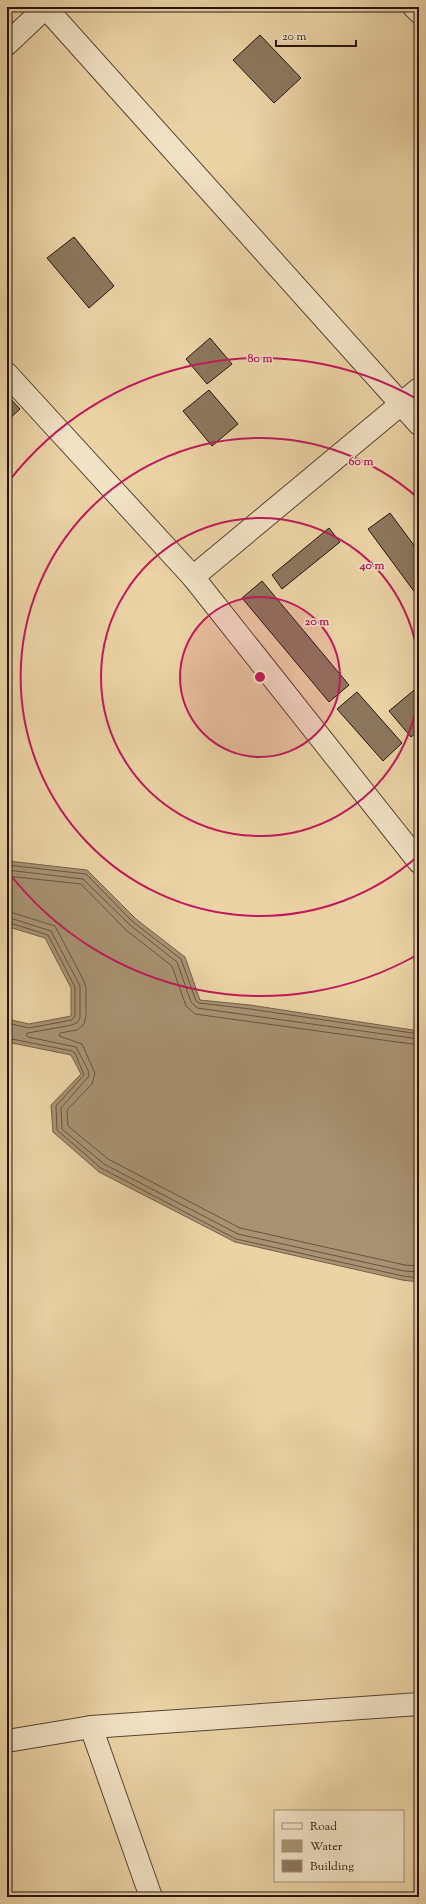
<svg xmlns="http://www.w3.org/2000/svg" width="426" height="1904" font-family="'Sorts Mill Goudy',serif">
	<rect width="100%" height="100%" fill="#ebd3a6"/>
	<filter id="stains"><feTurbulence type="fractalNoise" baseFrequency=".005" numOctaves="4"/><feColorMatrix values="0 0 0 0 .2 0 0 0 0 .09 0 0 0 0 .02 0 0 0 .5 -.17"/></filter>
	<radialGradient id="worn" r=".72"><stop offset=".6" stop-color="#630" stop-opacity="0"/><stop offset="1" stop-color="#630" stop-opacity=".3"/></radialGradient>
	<path fill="#a89272" stroke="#74604a" d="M8,861L87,870L136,919L185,957L200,1000L250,1005L419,1031V1282L402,1280L235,1242L99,1172L53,1132L51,1105L81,1074L71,1055L7,1042V1019L29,1024L71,1016V988L45,938L9,927L7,922Z"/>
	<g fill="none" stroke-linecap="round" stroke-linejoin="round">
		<g stroke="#675340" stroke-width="1">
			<path d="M7,865L86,874L133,922L181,959L196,1001L199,1003L250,1009L419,1034"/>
			<path d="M7,870L83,879L130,925L177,962L191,1002L197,1008L419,1039"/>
			<path d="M7,876L81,884L126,930L172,966L186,1006L195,1014L419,1045"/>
			<path d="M7,911L55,926L84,981L86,988V1016L84,1024L77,1030L60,1033L59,1036L82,1044L95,1073L92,1084L67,1110L68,1126L108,1159L240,1228L405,1265L419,1266"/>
			<path d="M7,917L51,931L80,986V1018L77,1023L72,1025L28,1033L26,1034L28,1037L76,1047L88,1070L89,1076L61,1108L62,1129L104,1164L238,1234L404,1271L419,1272"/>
			<path d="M7,922L48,935L75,987V1016L72,1020L29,1028L7,1023"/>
			<path d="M7,1038L72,1051L75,1053L84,1075L56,1106L57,1130L101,1168L236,1239L403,1276L419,1278"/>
		</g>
	</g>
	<g fill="#8c775d" stroke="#26140d">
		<path d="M260,35L301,78L274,103L233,60Z"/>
		<path d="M74,237L114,286L89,308L47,258Z"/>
		<path d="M210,338L232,364L207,384L186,359Z"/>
		<path d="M209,390L238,424L212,446L183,411Z"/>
		<path d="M7,395L20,409L7,421Z"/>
		<path d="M390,513L419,552V598L368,529Z"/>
		<path d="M329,528L340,542L282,589L272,575Z"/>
		<path d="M262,581L349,685L329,702L242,598Z"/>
		<path d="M419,686V730L411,737L389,711Z"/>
		<path d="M357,692L402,743L383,761L337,709Z"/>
	</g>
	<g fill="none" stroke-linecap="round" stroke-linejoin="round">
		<g stroke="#574433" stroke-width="24">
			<g id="minor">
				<path d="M45,7L419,424"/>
				<path d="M414,7L419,12"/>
				<path d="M7,44L45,8"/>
				<path d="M7,374L193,577L419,862"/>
				<path d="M193,577L419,389"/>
				<path d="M91,1727L151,1897"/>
				<path d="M7,1741L91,1727L419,1704"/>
			</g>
		</g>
		<use href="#minor" stroke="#f2e2c5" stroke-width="22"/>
	</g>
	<circle cx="260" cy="677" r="80" fill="#c2185b" fill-opacity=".12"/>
	<g fill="none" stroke="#c2185b" stroke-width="2">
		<circle cx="260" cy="677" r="80"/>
		<path d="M419 678A159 159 0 1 1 419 676"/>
		<path d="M418 856A239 239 0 1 1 418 498"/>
		<path d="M417 955A319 319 0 0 1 9 873M9 481A319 319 0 0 1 417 399"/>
	</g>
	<circle cx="260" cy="677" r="6" fill="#c2185b" stroke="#f2e2c5" stroke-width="2"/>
	<g font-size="12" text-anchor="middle" font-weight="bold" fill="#c2185b" stroke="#f2e2c5" stroke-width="3" stroke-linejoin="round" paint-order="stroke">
		<text x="260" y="362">80 m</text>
		<text x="361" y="465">60 m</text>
		<text x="372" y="569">40 m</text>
		<text x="317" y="625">20 m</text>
	</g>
	<rect width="426" height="1904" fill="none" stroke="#ebd3a6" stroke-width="24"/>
	<rect x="8" y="8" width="410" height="1888" fill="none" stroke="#26140d" stroke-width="2"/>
	<rect x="12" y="12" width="402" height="1880" fill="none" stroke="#26140d"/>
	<rect x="274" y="1810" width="130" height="72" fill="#f2e2c5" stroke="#a0907b"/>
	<rect x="282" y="1823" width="20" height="6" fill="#f2e2c5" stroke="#a0907b"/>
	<text x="310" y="1830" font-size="12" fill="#26140d">Road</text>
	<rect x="282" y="1840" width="20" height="12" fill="#a89272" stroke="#a0907b"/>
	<text x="310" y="1850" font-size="12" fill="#26140d">Water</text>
	<rect x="282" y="1860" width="20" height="12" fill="#8c775d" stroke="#a0907b"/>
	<text x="310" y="1870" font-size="12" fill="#26140d">Building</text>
	<path d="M276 40v6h80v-6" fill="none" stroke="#26140d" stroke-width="2"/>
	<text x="282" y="40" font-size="12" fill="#26140d" stroke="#f2e2c5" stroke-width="3" paint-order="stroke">20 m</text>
	<rect width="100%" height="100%" filter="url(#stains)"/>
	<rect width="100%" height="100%" fill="url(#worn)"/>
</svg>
